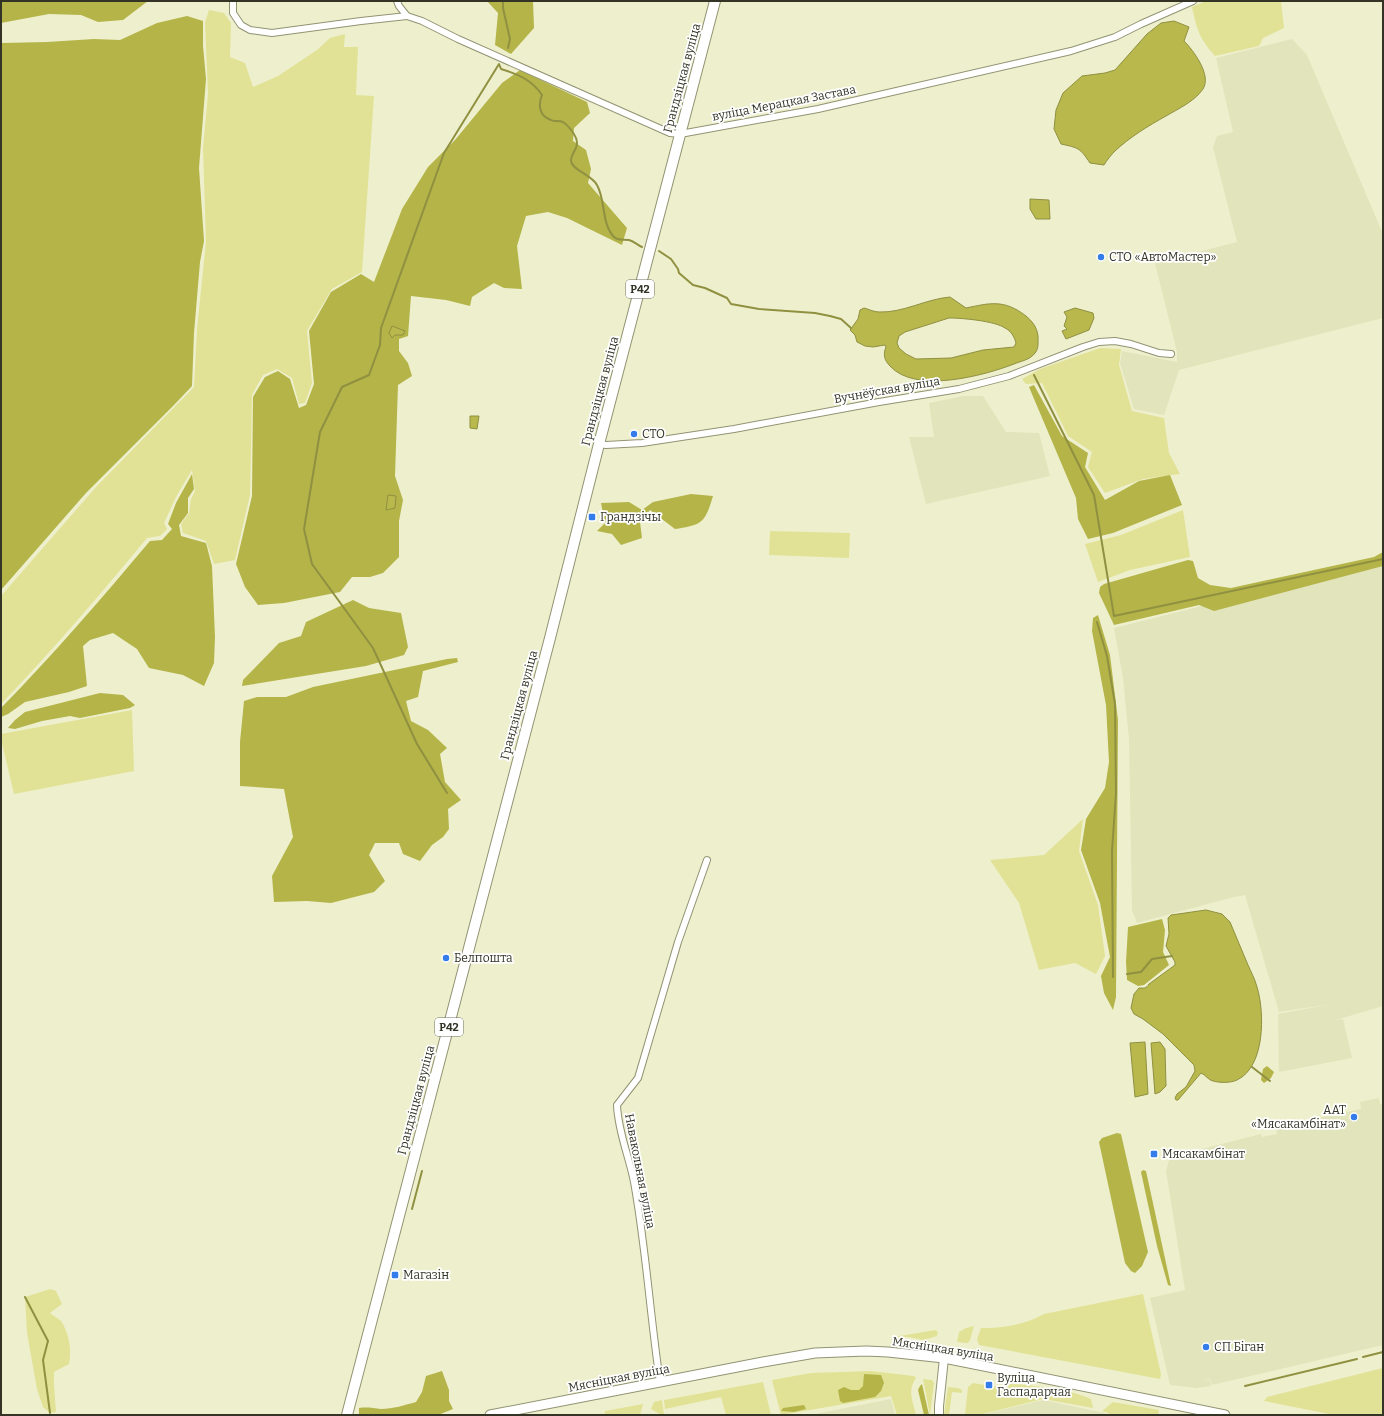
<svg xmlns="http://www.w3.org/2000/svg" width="1384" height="1416" font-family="Bitter,serif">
	<rect width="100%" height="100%" fill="#eef0cd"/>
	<g fill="#e2e4bb">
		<path d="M1292,39L1307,55L1383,234V318L1179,370L1164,415L1134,409L1120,363L1122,351L1177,362V352L1155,263L1237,242L1213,147L1217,136L1233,132L1216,58Z"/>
		<path d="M963,396H983L1006,432L1039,433L1050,476L926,504L909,437H934L929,403Z"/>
		<path d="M1383,563V1006L1336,1020L1343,1019L1352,1058L1279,1072L1278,1014L1332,1004L1279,1012L1245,895L1230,898L1137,923L1132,910L1129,739L1123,678L1114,628L1202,606L1215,607Z"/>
		<path d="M1379,1098L1380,1104H1383V1345L1212,1385L1210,1379L1202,1381L1210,1380L1211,1386L1196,1388L1170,1385L1150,1298L1185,1290L1166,1171L1170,1157L1261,1134L1262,1137L1277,1134L1276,1127L1361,1109L1360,1102Z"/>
		<path d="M891,1399L895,1415H810Z"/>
		<path d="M1043,1400L1105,1413V1415H980Z"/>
	</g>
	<g fill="#e1e296">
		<path d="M1206,1H1281L1284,28L1263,38L1259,46L1215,56C1199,38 1197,30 1192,7Z"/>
		<path d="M209,10L224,13L231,23L230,57L245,63L253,87L278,76L317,50L330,38L345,34L344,47H358L356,95L374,96L362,272L332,289L307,331L312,383L305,403L299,404L292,378L277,369L263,375L252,395L250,495L235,560L214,564L206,541L183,533L181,524L189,513L191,499L195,491L192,470L177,495L164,523L167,529L160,536L147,538C100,595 52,651 1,704V596L96,487L194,387L197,329L206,242L203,148L208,94L205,22Z"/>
		<path d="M1100,348L1121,349L1119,365L1132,411L1164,418L1169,453L1180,474L1143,479L1105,493L1088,467L1092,452L1068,436L1042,383L1026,384L1022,379L1040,369Z"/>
		<path d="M1183,510L1190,557L1130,570L1098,582L1085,544L1121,535Z"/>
		<path d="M770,531L850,533L849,558L769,555Z"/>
		<path d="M132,710L134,771L14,794L1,739V734Z"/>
		<path d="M1083,819L1079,851L1098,905L1105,956L1096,974L1075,963L1039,970L1019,903L990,860L1044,855Z"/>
		<path d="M50,1289L56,1291L62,1304L50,1313C53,1316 58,1318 61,1321C69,1333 72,1350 69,1364L54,1372V1385L56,1412L50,1413L43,1407L37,1389L27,1333L25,1297Z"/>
		<path d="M1143,1294L1161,1374L1160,1379L979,1345L977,1339L981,1328C1004,1328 1024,1325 1044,1314Z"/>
		<path d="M974,1326L970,1340L968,1343L957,1342L959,1332L966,1328Z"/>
		<path d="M935,1330L938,1332L937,1336L924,1340L908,1337H894Z"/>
		<path d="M1383,1368V1415H1334L1264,1401L1267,1397Z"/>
		<path d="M871,1371L914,1376L916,1378C907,1391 913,1401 916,1415H897L891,1396L781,1415L772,1380L811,1373Z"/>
		<path d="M923,1379L932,1380L934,1383L930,1415Z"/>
		<path d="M763,1382L771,1415H726L721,1397L665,1409L664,1400Z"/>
		<path d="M973,1383L985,1385L984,1389L991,1390L992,1386L1007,1388L1010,1384C1032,1385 1072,1390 1091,1399L1093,1408L1043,1399L978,1415H965L968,1387Z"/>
		<path d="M948,1387L958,1388L962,1390V1393L952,1392L949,1415H944Z"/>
		<path d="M662,1400L664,1415H661L651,1409L654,1402Z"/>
		<path d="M1113,1402L1159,1410L1158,1415H1108V1413L1102,1411Z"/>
		<path d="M643,1404L640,1415H604L605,1411Z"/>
	</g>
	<g fill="#b4b449">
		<path d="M1,1H148L123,20L98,22L81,15L49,14L1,23Z"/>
		<path d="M487,1H533L534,28L511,54L495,45L498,13Z"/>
		<path d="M187,16L203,21V46L206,79L199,168L204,241L200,262L194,333L192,386L174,405L86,493L1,590V43L47,42L94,39L120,40L157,23Z"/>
		<path d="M520,70L587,102L590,113L574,128L573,141L586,150L591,169L588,183L627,228L622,245L567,218L548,212L526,216L517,246L522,289L504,288L494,283L472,297L470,306L446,300L411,296L408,336L399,339V351L408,363L412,376L398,385L395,476L403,500L399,521V557L383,573L370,577H352L340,592L284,603L258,605L245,587L236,564L252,496L253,397L265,377L278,371L290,379L299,408L306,405L314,384L309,331L331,292L361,274L374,282L402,209L428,167L455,140L502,83Z"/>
		<path d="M1034,385L1062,436L1088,453L1085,467L1105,500L1139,481L1170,475L1182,505L1113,533L1088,539L1078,519L1076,498L1029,387Z"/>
		<path d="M192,474L194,489L188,498V513L179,525L181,536L206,543L212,566L215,637L214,663L204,686L183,675L149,668L137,649L113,633L90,640L83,646L87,686L69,692L25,702L8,714L1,717V708C53,655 102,598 150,541L162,540L172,529L168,524L176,503Z"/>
		<path d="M691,494L713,496C705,523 702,525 675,529L650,510L640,522L642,538L621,545L612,534L597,531L605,523L601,503L629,502L642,510L653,502Z"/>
		<path d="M1383,552V566L1214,611L1199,605L1114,625L1099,593L1100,587L1104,584L1188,560L1193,561L1198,578L1210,585L1231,588L1374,557Z"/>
		<path d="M353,600L369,608L401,613L408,647L404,655L366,666L242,686L243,680L279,643L301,636L306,622Z"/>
		<path d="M1098,615L1110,655L1118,720L1116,997L1113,1010L1104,993L1101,976L1110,957L1100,903L1081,850L1086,819L1105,788L1109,762L1106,705L1092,631L1093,618Z"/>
		<path d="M457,658L458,662L423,671L418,697L406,701L411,721L428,730L447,748L440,754L445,782L461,800L448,809L449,829L443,837L432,845L420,861L403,854L399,843H375L369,855L385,881L374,892L331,903L307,901L274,902L272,876L293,837L284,789L240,786V742L244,701L257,697H286L313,687L447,659Z"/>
		<path d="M100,693L123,695L135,705L130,708L80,718L70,716L42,721L15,729L8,728L15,720L25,712Z"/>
		<path d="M1162,919L1165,930L1163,952L1169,965L1144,985L1138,986L1127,980L1126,962L1128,927Z"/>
		<path d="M1267,1066L1274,1072L1271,1078L1264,1083L1261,1080L1263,1069Z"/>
		<path d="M1117,1133L1121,1134L1148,1252L1142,1266L1135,1273L1131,1271L1125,1263L1099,1142L1102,1138Z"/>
		<path d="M1143,1170L1146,1171L1171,1286L1168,1285L1157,1246L1141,1172Z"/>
		<path d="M442,1371L449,1390V1401L453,1409L438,1415H359V1408C367,1407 373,1408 381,1409C393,1409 405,1405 416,1402L422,1392L426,1376Z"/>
		<path d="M864,1374L881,1375L884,1383L881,1391L875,1397L843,1403L840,1401L838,1390L844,1387L851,1390H859L863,1386Z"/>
		<path d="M922,1384L929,1415H924L918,1390L920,1386Z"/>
		<path d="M804,1405L806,1409L794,1412L781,1411L783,1408Z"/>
	</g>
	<g fill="#b8b84d" stroke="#909041" fill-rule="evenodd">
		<path d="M1174,21L1189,27L1184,41C1193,50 1212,75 1203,89C1195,101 1178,109 1166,116C1148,126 1130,137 1115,151C1111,155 1107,160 1104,165L1090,163C1080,148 1079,148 1061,144L1054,129L1056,110L1063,93L1082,76L1105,73L1115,70L1147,34L1161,23Z"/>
		<path d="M1030,199L1049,200L1050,219H1036L1030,209Z"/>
		<path d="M950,297L966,308C990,303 1004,299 1026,316C1032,321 1037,327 1038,336C1038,341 1039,349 1035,353C1030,360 1021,361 1014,364C983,376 915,394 890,366C884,360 883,354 886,347L885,345L873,347L865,346L857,342L855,335L850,330L858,319L860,310L864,308C868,309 874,312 879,312C903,313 926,299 950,297ZM949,318C962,318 995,321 1005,328C1011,331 1014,336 1016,343L1014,347L983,350L951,358L916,359L906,354L899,348L897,343L899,336L905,332Z"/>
		<path d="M1075,308L1093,313L1094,318L1089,330L1066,339L1062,331L1067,329L1064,326L1067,317L1064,312Z"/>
		<path d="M392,326L405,331L403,335H395L392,338L389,333Z"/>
		<path d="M470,416H479L477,429L470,428Z"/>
		<path d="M388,495L396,496L395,508L386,510Z"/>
		<path d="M1206,910L1222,914L1230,922C1236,936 1242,951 1248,965C1251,972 1255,979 1257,987C1265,1013 1265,1067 1237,1080C1231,1083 1220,1083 1213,1081C1208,1080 1206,1075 1201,1073L1178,1100H1176L1175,1098L1177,1094L1186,1087L1195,1071L1194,1065L1163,1034L1143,1019L1134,1014L1131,1008L1134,994L1139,988C1144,988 1146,989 1149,984L1175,965V962L1166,946L1169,934L1168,918L1171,915Z"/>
		<path d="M1145,1042L1148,1094L1135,1097L1130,1043Z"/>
		<path d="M1160,1042L1165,1049L1166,1086L1160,1092L1155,1094L1151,1043Z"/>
	</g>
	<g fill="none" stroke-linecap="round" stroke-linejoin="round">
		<g stroke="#909041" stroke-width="2">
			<path d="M503,1V8L510,39L508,48"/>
			<path d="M659,251L671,259L678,269L679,273L693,285L705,288L727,298L731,304L759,309L815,313L830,316L841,319L851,328"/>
			<path d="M1034,375L1094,495L1114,616L1383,559"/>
			<path d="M1097,622L1107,656L1115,704L1116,793L1112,851L1113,977"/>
			<path d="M447,793L417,744L373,648L312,564L304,529L320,432L342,387L369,375L380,345L381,328L444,153L499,64L501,69C518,74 532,80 542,95C538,105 539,116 551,120C554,122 559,120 563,122C568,125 574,133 576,138C580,149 570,153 571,161C572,170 592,175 597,185C606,201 601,223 614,237C618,241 624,239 629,240C634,241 637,245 642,247"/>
			<path d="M1127,974L1141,972L1152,959L1172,956"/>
			<path d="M1252,1067L1270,1081"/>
			<path d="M412,1209L422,1171"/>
			<path d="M25,1297L48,1341L43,1360L50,1413"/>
			<path d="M1363,1357L1383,1352"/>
			<path d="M1245,1386L1357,1359"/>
		</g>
		<g stroke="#929373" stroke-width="8">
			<g id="minor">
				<path d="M233,1V13L241,25L250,30L272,33L361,21L407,16"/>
				<path d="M397,1L399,6L407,16L422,21L458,39L670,133L680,134L818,109L1071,51L1115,37L1141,24L1193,1"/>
				<path d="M599,444L606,445L642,443L734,429L879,402L959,389L1009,376L1083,347L1099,342L1115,341L1131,344L1159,353L1171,354"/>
				<path d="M660,1382C650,1315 646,1248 634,1182C629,1156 618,1132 617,1105L638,1078L678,942L707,860"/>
			</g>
		</g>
		<g stroke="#929373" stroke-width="10">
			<path id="tertiary" d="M939,1415V1406L944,1358"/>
		</g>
		<g stroke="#929373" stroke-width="11">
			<path id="secondary" d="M490,1415L763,1362L815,1353L866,1351L888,1352L944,1358L1225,1415"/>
		</g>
		<g stroke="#929373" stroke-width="12">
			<path id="primary" d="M347,1415L550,638L599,444L715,1"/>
		</g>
		<use href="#minor" stroke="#fff" stroke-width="6"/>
		<use href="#tertiary" stroke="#fff" stroke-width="8"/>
		<use href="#secondary" stroke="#fff" stroke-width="9"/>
		<use href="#primary" stroke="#fff" stroke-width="10"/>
	</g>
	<g fill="#347ce9" stroke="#fff" stroke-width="1.5">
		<circle cx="1101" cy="257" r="4"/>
		<circle cx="634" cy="434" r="4"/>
		<rect x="588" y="513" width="8" height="8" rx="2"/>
		<circle cx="446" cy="958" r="4"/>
		<circle cx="1354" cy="1117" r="4"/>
		<rect x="1150" y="1150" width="8" height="8" rx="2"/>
		<rect x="391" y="1271" width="8" height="8" rx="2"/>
		<circle cx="1206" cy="1347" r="4"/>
		<rect x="985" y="1381" width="8" height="8" rx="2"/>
	</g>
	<g text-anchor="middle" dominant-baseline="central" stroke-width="3.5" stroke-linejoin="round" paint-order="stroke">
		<g fill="#fff" stroke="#707167" stroke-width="1">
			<rect x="626" y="280" width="28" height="18" rx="3"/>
			<rect x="435" y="1018" width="28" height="18" rx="3"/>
		</g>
		<g font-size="11" font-weight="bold" fill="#333426">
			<text x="640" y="289">Р42</text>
			<text x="449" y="1027">Р42</text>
		</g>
		<g font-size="12" fill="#333426" stroke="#fff">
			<text transform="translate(682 78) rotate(-75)">Грандзіцкая вуліца</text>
			<text transform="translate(784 103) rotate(-11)">вуліца Мерацкая Застава</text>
			<text transform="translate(887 390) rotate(-10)">Вучнёўская вуліца</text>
			<text transform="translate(600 391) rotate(-75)">Грандзіцкая вуліца</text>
			<text transform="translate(519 705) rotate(-75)">Грандзіцкая вуліца</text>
			<text transform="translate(416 1100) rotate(-75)">Грандзіцкая вуліца</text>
			<text transform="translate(640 1171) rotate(79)">Навакольная вуліца</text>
			<text transform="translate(943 1349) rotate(9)">Мясніцкая вуліца</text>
			<text transform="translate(619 1378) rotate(-11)">Мясніцкая вуліца</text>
		</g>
		<g font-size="12" fill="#333426" stroke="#fff" text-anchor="start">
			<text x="1109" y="257">СТО «АвтоМастер»</text>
			<text x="642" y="434">СТО</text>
			<text x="600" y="517">Грандзічы</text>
			<text x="454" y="958">Белпошта</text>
			<text x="1346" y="1110" text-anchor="end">ААТ<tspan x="1346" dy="14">«Мясакамбінат»</tspan></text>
			<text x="1162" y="1154">Мясакамбінат</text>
			<text x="403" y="1275">Магазін</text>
			<text x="1214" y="1347">СП Біган</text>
			<text x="997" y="1378">Вуліца<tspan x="997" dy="14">Гаспадарчая</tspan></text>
		</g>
	</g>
	<rect width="1384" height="1416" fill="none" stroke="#333426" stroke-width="4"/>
</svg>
